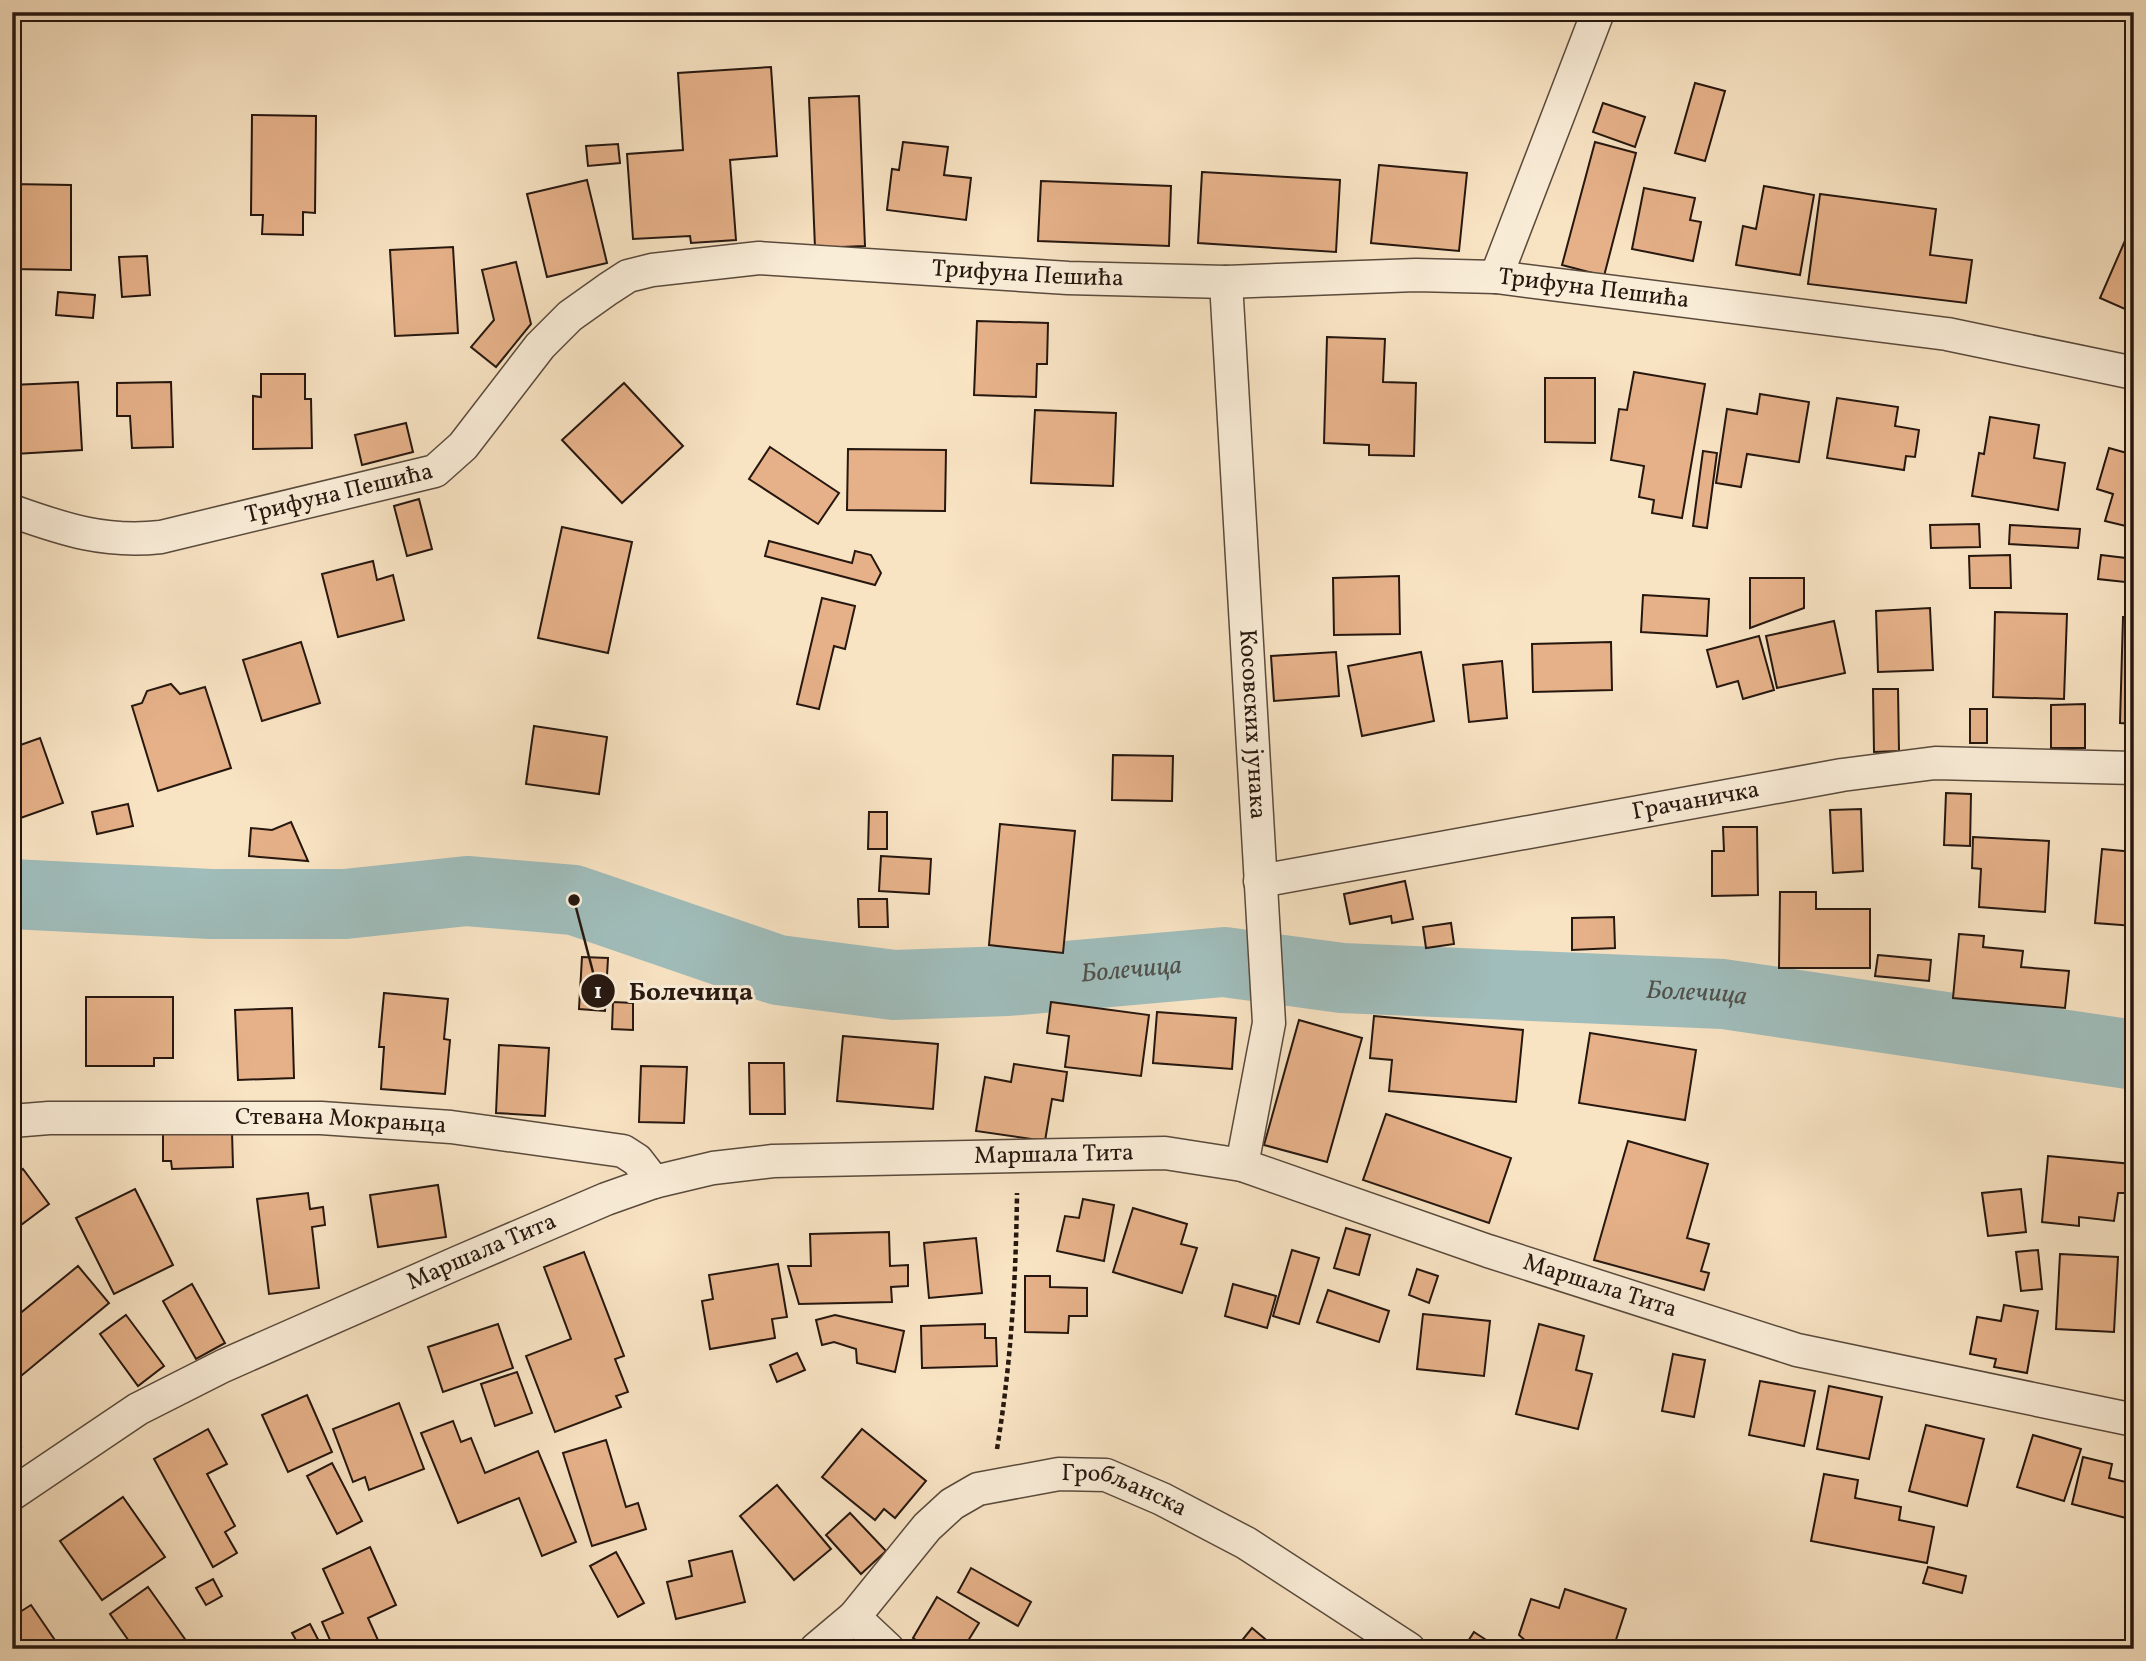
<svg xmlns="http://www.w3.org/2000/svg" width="2146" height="1661" font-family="Vollkorn,serif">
	<rect width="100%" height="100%" fill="#f8e3c3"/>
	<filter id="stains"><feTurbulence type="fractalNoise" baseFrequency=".00286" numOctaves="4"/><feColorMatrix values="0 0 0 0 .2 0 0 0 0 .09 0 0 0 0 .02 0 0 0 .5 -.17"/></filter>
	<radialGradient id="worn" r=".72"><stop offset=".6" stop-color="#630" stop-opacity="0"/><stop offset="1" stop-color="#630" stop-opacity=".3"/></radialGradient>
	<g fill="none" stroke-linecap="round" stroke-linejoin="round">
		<path stroke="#a0bdbb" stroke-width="70" id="s1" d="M12,894L211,904H345L467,891L574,900L778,970L894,985L1008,981L1224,962L1342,978L1723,994L2134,1055"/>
	</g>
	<g fill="#e6b189" stroke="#26170f" stroke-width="2">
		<path d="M771,67L777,156L730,160L736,240L691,243L690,236L633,239L627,154L683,150L678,73Z"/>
		<path d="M1695,83L1725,91L1705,161L1675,153Z"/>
		<path d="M859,96L865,246L815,248L809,98Z"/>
		<path d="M1603,103L1645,117L1635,147L1593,132Z"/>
		<path d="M252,115L316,116L315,213L303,212V235L262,234L263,215H251Z"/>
		<path d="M903,142L948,147L944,175L971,178L966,220L887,210L892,169L899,170Z"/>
		<path d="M1595,142L1636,153L1604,276L1562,265Z"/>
		<path d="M618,144L620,163L588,166L586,146Z"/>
		<path d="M1379,165L1467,173L1459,251L1371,243Z"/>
		<path d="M1202,172L1340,180L1336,252L1198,243Z"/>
		<path d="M587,180L607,263L547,277L527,194Z"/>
		<path d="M1041,181L1171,186L1169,246L1038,241Z"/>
		<path d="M12,184L71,185V270L12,269Z"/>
		<path d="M1764,186L1814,195L1800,275L1736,265L1743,226L1756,229Z"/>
		<path d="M1644,188L1695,198L1690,220L1701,222L1693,261L1632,249Z"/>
		<path d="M1820,194L1936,209L1930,255L1972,260L1966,303L1808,284Z"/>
		<path d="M2134,220V313L2100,298Z"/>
		<path d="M453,247L458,333L395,336L390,250Z"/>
		<path d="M147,256L150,295L122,297L119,257Z"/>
		<path d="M516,262L531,324L496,367L471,347L494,320L482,270Z"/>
		<path d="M58,292L95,295L93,318L56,315Z"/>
		<path d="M977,321L1048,323L1047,364H1037L1036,397L974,395Z"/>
		<path d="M1327,337L1385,339L1383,382L1416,383L1414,456L1369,455V445L1324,443Z"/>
		<path d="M1634,372L1705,384L1682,518L1652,513L1654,500L1639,497L1644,466L1611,460L1619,409L1627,410Z"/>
		<path d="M261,374H305V399H311L312,448L253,449V396L261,397Z"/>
		<path d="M1545,378H1595V443L1545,442Z"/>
		<path d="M78,382L82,450L15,454L12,385Z"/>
		<path d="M171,382L173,447L132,448L130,416H117V383Z"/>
		<path d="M624,383L683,446L622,503L562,440Z"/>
		<path d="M1760,394L1809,402L1799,462L1747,454L1741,487L1716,483L1727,409L1757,414Z"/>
		<path d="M1837,398L1898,407L1895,426L1919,430L1915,457L1906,456L1904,470L1827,458Z"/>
		<path d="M1035,410L1116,413L1113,486L1031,483Z"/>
		<path d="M1990,417L2039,425L2034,458L2065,463L2058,510L1972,496L1979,453L1984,454Z"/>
		<path d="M406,423L413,452L362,465L355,435Z"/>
		<path d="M770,447L839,493L818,524L749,479Z"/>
		<path d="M2109,448L2134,455V528L2105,521L2113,494L2097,489Z"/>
		<path d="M848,449L946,450L945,511L847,510Z"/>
		<path d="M1703,451L1717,453L1707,528L1693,526Z"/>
		<path d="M419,499L432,549L407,556L394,506Z"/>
		<path d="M1979,524L1980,547L1931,548L1930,525Z"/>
		<path d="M2010,525L2080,529L2078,548L2009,544Z"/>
		<path d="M562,527L632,542L608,653L538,638Z"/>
		<path d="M769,541L852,563L855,551L871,555L881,573L875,585L765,556Z"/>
		<path d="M2010,555L2011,588H1970L1969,556Z"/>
		<path d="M2101,555L2134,559V583L2098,579Z"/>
		<path d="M373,561L377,580L393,575L404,620L338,637L322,574Z"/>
		<path d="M1399,576L1400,634L1334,635L1333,578Z"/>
		<path d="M1750,578H1804V608L1750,628Z"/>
		<path d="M1643,595L1709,599L1707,636L1641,632Z"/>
		<path d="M822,598L855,606L845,649L834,646L819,709L797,704Z"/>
		<path d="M1930,608L1933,670L1878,672L1876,611Z"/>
		<path d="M1995,612L2067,614L2064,699L1993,697Z"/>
		<path d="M2123,617H2134V724L2120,723Z"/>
		<path d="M1834,621L1845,673L1777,688L1766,636Z"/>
		<path d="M1759,636L1774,690L1743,699L1738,681L1717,687L1707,650Z"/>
		<path d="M301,642L320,703L262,721L243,660Z"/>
		<path d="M1611,642L1612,690L1533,692L1532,644Z"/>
		<path d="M1336,652L1339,696L1274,701L1271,656Z"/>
		<path d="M1421,652L1434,721L1362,736L1348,666Z"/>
		<path d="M1502,661L1507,718L1469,722L1463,665Z"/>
		<path d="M171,684L180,694L205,687L231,768L158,791L132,706L142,703L147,691Z"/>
		<path d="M1873,689H1898L1899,751L1874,752Z"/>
		<path d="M2085,704V748H2051V705Z"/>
		<rect x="1970" y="709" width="17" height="34"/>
		<path d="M534,726L607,737L599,794L526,784Z"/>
		<path d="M40,738L63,803L12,821V748Z"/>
		<path d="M1113,755L1173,756L1172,801L1112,800Z"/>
		<path d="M1946,793L1971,794L1970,846L1944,845Z"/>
		<path d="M128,804L133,826L97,834L92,812Z"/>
		<path d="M1861,809L1863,871L1833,873L1830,810Z"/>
		<path d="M869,812H887V849H868Z"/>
		<path d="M291,822L308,861L249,856L251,828L272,830Z"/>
		<path d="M1000,824L1075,831L1063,953L989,945Z"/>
		<path d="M1723,827H1757L1758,895L1712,896V851H1724Z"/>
		<path d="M1973,837L2049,841L2045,912L1979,907L1981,869L1972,868Z"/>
		<path d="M2102,849L2134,852V926L2095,923Z"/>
		<path d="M881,856L931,859L929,894L879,891Z"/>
		<path d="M1405,881L1413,919L1392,923L1391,916L1350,924L1344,894Z"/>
		<path d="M1780,892H1816V909H1870V968H1779Z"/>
		<path d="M858,899H887L888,927H859Z"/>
		<path d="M1614,917L1615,948L1572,950V918Z"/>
		<path d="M1451,923L1454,944L1426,948L1423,927Z"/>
		<path d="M1959,934L1984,936L1983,947L2023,951L2021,967L2069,971L2065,1008L1953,998Z"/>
		<path d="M1878,955L1931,960L1929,981L1875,976Z"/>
		<path d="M582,957L608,958L605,1011L579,1009Z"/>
		<path d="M384,993L448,999L444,1039L450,1040L445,1094L381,1089L384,1047H379Z"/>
		<path d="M86,997H173V1058H154V1066H86Z"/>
		<path d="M613,1002L633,1003V1030L612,1029Z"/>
		<path d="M1051,1002L1149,1015L1141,1076L1065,1067L1069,1036L1047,1033Z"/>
		<path d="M292,1008L294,1078L238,1080L235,1010Z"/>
		<path d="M1157,1012L1236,1018L1232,1069L1153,1063Z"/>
		<path d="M1374,1016L1523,1030L1516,1102L1389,1091L1392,1060L1370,1058Z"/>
		<path d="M1299,1020L1362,1038L1327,1162L1264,1145Z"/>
		<path d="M1590,1033L1696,1050L1685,1120L1579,1103Z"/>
		<path d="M843,1036L938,1044L933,1109L837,1101Z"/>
		<path d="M499,1045L549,1048L545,1116L496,1113Z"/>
		<path d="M749,1063H784L785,1114H750Z"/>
		<path d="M1014,1064L1067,1072L1063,1101L1052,1099L1045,1141L976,1131L985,1077L1011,1082Z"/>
		<path d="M641,1066L687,1067L684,1123L639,1122Z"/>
		<path d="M1386,1114L1511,1158L1489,1223L1363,1180Z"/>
		<path d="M232,1132L233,1167L172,1169L171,1161H163V1134Z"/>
		<path d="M1628,1141L1708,1164L1687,1238L1709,1244L1701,1271L1709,1273L1704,1290L1594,1260Z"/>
		<path d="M2048,1156L2132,1164L2129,1193H2118L2114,1221L2079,1217V1226L2042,1222Z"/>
		<path d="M23,1169L49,1204L13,1231L12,1177Z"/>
		<path d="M438,1185L446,1237L378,1247L370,1195Z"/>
		<path d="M135,1189L173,1265L114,1294L76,1218Z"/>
		<path d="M2021,1189L2026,1232L1988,1236L1982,1193Z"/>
		<path d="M308,1193L310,1209L323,1207L325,1225L312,1227L319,1288L269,1294L257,1199Z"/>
		<path d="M1083,1199L1114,1205L1104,1261L1057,1251L1065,1216L1079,1218Z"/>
		<path d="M1133,1208L1187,1224L1181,1244L1197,1248L1182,1293L1113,1272Z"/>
		<path d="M1346,1228L1370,1235L1359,1275L1334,1268Z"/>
		<path d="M889,1232L890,1266L908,1265V1286L891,1287L892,1302L799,1304L788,1266H811L810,1234Z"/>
		<path d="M976,1238L982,1293L929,1298L924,1243Z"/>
		<path d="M1292,1250L1319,1258L1299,1324L1273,1316Z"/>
		<path d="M2038,1250L2042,1289L2021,1291L2016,1252Z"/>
		<path d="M584,1252L624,1356L615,1359L628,1392L616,1396L621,1407L555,1432L526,1356L571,1339L544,1267Z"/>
		<path d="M2060,1254L2118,1257L2114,1332L2056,1329Z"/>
		<path d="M778,1264L787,1317L772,1319L775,1338L710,1349L702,1301L713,1299L709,1275Z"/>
		<path d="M78,1266L109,1303L15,1381L12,1378V1320Z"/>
		<path d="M1417,1269L1438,1276L1429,1303L1409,1295Z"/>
		<path d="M1025,1276H1050V1287L1087,1288V1316H1069L1068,1333L1025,1332Z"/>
		<path d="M192,1284L225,1343L196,1359L163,1301Z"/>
		<path d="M1233,1284L1276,1296L1267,1328L1225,1316Z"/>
		<path d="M1328,1290L1389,1311L1379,1342L1317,1322Z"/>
		<path d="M2004,1305L2038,1311L2027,1373L1994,1367L1996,1359L1970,1354L1977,1317L2001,1321Z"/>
		<path d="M1423,1314L1490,1321L1484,1376L1417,1369Z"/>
		<path d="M126,1315L164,1366L138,1386L100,1334Z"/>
		<path d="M835,1315L904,1331L895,1372L857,1363L856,1349L834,1342L822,1345L816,1320Z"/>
		<path d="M498,1324L513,1368L443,1392L428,1347Z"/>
		<path d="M985,1324V1338H996L997,1366L922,1368L921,1326Z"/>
		<path d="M1539,1324L1584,1336L1576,1370L1592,1374L1578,1429L1516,1414Z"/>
		<path d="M797,1353L805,1370L777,1382L770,1365Z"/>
		<path d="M1673,1354L1705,1360L1694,1417L1662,1411Z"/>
		<path d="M517,1372L532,1413L495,1426L481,1384Z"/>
		<path d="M1760,1381L1815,1391L1804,1446L1749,1435Z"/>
		<path d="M1829,1386L1882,1397L1869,1459L1817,1449Z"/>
		<path d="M307,1395L332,1452L288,1472L262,1415Z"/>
		<path d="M399,1403L424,1469L369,1490L365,1477L353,1482L333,1429Z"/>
		<path d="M453,1421L461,1442L471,1438L485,1473L538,1451L576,1542L542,1556L519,1498L458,1523L421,1433Z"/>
		<path d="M1926,1425L1984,1439L1967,1506L1909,1491Z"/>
		<path d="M208,1429L227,1464L207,1474L235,1526L225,1532L237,1553L213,1567L154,1459Z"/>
		<path d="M862,1429L926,1481L895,1518L884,1509L875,1520L822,1477Z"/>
		<path d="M2033,1435L2081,1449L2064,1501L2017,1487Z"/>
		<path d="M12,1437L21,1447L12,1455Z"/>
		<path d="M606,1440L626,1507L638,1503L646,1529L592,1546L563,1453Z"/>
		<path d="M2083,1457L2112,1464L2109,1478L2134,1484L2126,1518L2072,1504Z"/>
		<path d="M332,1463L362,1521L337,1534L307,1476Z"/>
		<path d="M1824,1474L1858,1480L1855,1498L1901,1507L1899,1520L1934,1527L1927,1563L1811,1541Z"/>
		<path d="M777,1485L831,1549L794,1580L740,1516Z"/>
		<path d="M123,1497L165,1557L102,1600L60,1541Z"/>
		<path d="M850,1513L886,1551L861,1574L826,1535Z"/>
		<path d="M370,1547L396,1605L368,1618L382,1649H334L322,1622L343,1613L323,1569Z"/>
		<path d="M732,1551L745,1602L676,1619L667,1582L692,1576L689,1561Z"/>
		<path d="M616,1552L644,1603L618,1617L590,1566Z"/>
		<path d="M1928,1567L1966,1576L1962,1593L1923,1583Z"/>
		<path d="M971,1568L1031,1602L1018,1626L958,1592Z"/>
		<path d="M213,1579L222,1596L206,1605L196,1588Z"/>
		<path d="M148,1587L192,1649H124L131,1644L110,1614Z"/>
		<path d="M1565,1589L1626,1609L1613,1649H1535L1519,1635L1531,1599L1559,1608Z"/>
		<path d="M937,1597L979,1623L963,1649H930L913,1638Z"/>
		<path d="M31,1605L61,1649H12V1617Z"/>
		<path d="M310,1624L323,1649H301L292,1633Z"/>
		<path d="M1252,1628L1277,1649H1235Z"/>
		<path d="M1474,1632L1500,1649H1463Z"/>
	</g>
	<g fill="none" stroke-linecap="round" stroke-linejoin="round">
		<g stroke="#5a4a3c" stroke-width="35">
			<g id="street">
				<path d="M1496,277L1598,12"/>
				<path id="s2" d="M1226,282L1269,1023L1242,1165"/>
				<path id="s3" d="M12,511C65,530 105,543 161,537L435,471L463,446L540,346L570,316L608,289L628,276L652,270L759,258L1068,278L1226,282L1416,275L1496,277L1947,334L2134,373"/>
				<path id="s4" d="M1260,881L1842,775L1935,763L2134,768"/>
				<path id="s5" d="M12,1121L49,1118H321L451,1127L623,1151L637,1160L654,1182"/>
				<path id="s6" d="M12,1494L138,1409L223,1366L459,1262L606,1199L654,1182L713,1168L773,1161L1165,1153L1242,1165L1488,1251L1797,1350L2134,1420"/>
				<path d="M854,1617L888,1649"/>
				<path id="s7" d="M816,1649L854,1617L927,1527L952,1504L978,1489L1059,1474L1106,1475L1162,1499L1246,1543L1409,1649"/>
			</g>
		</g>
		<path stroke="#26170f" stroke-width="4.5" stroke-dasharray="5 3.5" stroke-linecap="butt" d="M997,1449C1011,1364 1016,1279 1017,1193"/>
		<use href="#street" stroke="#faedd8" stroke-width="32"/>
	</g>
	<g text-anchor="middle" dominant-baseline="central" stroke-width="6" stroke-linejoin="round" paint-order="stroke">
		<g font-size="24" fill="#26170f" stroke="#faedd8">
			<text stroke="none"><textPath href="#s3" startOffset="1113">Трифуна Пешића</textPath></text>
			<text stroke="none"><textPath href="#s3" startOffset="1680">Трифуна Пешића</textPath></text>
			<text stroke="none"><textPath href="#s3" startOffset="336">Трифуна Пешића</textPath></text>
			<text stroke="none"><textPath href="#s2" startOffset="443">Косовских јунака</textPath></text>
			<text stroke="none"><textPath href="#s4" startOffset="443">Грачаничка</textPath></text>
			<text stroke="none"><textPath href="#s5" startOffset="329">Стевана Мокрањца</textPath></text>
			<text stroke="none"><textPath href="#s6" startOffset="1118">Маршала Тита</textPath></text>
			<text stroke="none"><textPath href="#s6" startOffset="530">Маршала Тита</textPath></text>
			<text stroke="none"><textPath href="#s6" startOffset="1685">Маршала Тита</textPath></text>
			<text stroke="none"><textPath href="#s7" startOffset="380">Гробљанска</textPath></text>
		</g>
		<g font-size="26" font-style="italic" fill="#51514b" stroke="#faedd8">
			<text stroke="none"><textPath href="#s1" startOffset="1134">Болечица</textPath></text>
			<text stroke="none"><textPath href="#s1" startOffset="1701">Болечица</textPath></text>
		</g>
	</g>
	<path fill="none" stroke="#26170f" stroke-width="2.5" d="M574 900L598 991"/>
	<g fill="#26170f" stroke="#faedd8" stroke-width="2.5">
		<circle cx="574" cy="900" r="7"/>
		<circle cx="598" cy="991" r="18"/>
	</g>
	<g font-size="21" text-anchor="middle" font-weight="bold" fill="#fff">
		<text x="598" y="998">1</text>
	</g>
	<g font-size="26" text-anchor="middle" font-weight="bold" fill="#26170f" stroke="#faedd8" stroke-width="6" stroke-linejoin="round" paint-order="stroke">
		<text x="691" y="1000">Болечица</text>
	</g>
	<rect width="2146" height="1661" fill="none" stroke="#f8e3c3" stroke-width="42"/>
	<rect x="14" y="14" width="2118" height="1633" fill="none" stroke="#26170f" stroke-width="3.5"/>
	<rect x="21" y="21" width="2104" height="1619" fill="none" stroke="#26170f" stroke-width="2"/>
	<rect width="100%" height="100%" filter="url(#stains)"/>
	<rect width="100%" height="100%" fill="url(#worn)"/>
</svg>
